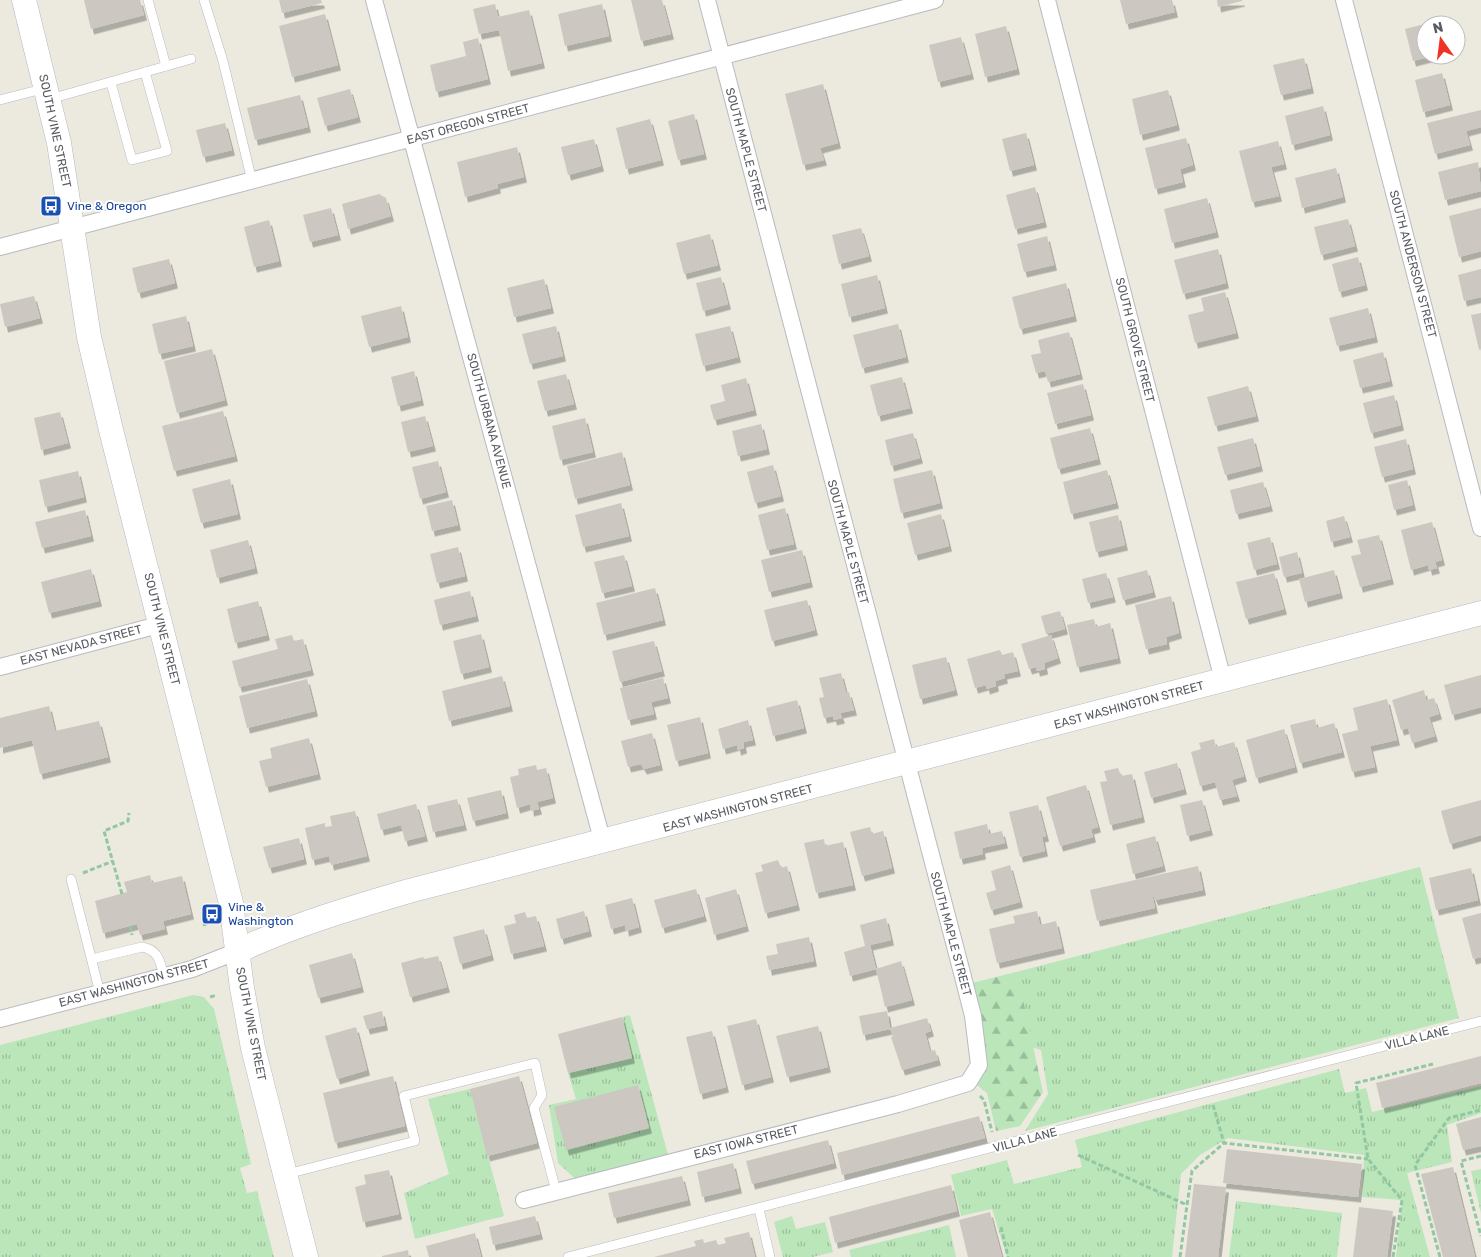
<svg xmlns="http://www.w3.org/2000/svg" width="1481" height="1257" font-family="Rubik,sans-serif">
	<defs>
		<pattern id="grass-tufts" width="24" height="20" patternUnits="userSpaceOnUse" patternTransform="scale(1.25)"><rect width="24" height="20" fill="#bae6ba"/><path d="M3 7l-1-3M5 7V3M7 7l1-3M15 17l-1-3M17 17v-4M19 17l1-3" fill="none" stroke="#9abe9b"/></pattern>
		<pattern id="forest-firs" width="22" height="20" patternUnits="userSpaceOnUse" patternTransform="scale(1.25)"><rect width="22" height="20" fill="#bae6ba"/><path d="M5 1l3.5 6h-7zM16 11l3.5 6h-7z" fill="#9abe9b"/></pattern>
		<filter id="shadow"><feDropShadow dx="3" dy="5.5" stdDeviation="0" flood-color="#0004"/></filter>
	</defs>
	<rect width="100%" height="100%" fill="#eceadf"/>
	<g fill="url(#grass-tufts)">
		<path d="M1420,867L1459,1018L1025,1131L1048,1094L1041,1050L1000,1037L985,980Z"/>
		<path d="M193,995L204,997L214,1009L251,1164L240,1168L247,1193L257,1191L274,1257H0V1045Z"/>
		<path d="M630,1015L670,1162L582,1185L558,1163L549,1105L576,1099L568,1073L631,1058L622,1017Z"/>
		<path d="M1339,1069L1345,1093L1366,1088L1372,1112L1481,1086V1113L1447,1125L1452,1162L1407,1173L1430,1257H1396L1402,1200L1362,1197L1364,1155L1228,1138L1200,1155L1181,1174L1172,1257H1007L992,1209L961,1216L951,1175L1007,1160L1014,1184L1082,1167L1075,1140Z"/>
		<path d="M470,1089L504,1216L415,1239L404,1193L449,1174L428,1099Z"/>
		<path d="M1481,1169V1213L1471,1171Z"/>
		<path d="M1236,1201L1342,1213L1337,1257H1229Z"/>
		<path d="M792,1216L796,1229L825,1222L833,1252L813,1257H783L774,1222Z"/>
		<path d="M949,1225L956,1257H851L849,1250Z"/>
	</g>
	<path fill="url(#forest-firs)" d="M1017,972L1043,1092L1020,1126L996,1131L987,1093L973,1082L968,984Z"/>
	<g fill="#ccc8c1" filter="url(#shadow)">
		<path d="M84,0H140L144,15L91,29Z"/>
		<path d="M279,0H321L322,3L282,13Z"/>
		<path d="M631,0H662L671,34L641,41Z"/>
		<path d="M1120,0H1172L1175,12L1126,24Z"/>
		<path d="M1217,0H1242V1L1218,7Z"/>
		<path d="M495,4L498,17L529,10L542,63L508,71L499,30L479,34L473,9Z"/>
		<path d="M602,4L609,36L565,46L558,14Z"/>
		<path d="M325,14L338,65L292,77L279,26Z"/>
		<path d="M1440,20L1441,25H1426V55L1433,56L1413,61L1405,29Z"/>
		<path d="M1006,26L1017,69L985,77L975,34Z"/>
		<path d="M961,37L971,74L938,82L929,45Z"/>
		<path d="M478,38L488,79L436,92L430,65L466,56L463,42Z"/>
		<path d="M1304,58L1311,88L1281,95L1273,65Z"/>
		<path d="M1442,73L1450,105L1423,112L1415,80Z"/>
		<path d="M823,84L838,143L820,148L824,160L803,165L785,94Z"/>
		<path d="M350,89L358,117L325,126L317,98Z"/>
		<path d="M1168,90L1177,125L1140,135L1132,99Z"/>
		<path d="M300,95L308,127L255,140L247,108Z"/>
		<path d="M1323,106L1330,135L1292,145L1285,116Z"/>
		<path d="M1481,110V127L1466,131L1470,145L1435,154L1427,123Z"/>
		<path d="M694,114L704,154L678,160L668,121Z"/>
		<path d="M650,119L661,160L626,169L616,128Z"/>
		<path d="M225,123L232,150L203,157L196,130Z"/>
		<path d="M1026,133L1034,165L1010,171L1002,139Z"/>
		<path d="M1186,138L1193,165L1180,169L1183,182L1155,189L1145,148Z"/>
		<path d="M594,139L601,166L568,175L561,147Z"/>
		<path d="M1278,141L1284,164L1271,167L1279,196L1252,202L1239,151Z"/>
		<path d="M517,147L524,177L497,184L498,188L465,197L457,162Z"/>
		<path d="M1478,162L1481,191L1445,200L1438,172Z"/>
		<path d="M1336,168L1343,197L1302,208L1295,178Z"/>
		<path d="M1035,187L1044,222L1015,229L1006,195Z"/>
		<path d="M379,194L386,198L391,216L348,229L342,204Z"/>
		<path d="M1207,198L1216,232L1172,243L1164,209Z"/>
		<path d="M331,208L338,235L310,242L303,215Z"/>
		<path d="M1481,208V251L1459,257L1449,216Z"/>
		<path d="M1348,219L1355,246L1321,255L1314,227Z"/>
		<path d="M269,220L279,261L254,267L244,227Z"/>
		<path d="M861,228L869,256L839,264L832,235Z"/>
		<path d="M710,234L718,265L684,274L676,243Z"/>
		<path d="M1047,236L1054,265L1024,272L1017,244Z"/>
		<path d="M1218,249L1226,283L1183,294L1174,260Z"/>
		<path d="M1358,257L1365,285L1339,292L1332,264Z"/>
		<path d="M169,259L175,283L138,293L132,268Z"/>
		<path d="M1481,269V297L1464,301L1458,275Z"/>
		<path d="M877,275L885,308L849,317L841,284Z"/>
		<path d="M721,277L728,304L703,311L696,283Z"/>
		<path d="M544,279L551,308L514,317L507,288Z"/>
		<path d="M1066,283L1074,316L1020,329L1012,297Z"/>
		<path d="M1225,292L1236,333L1195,343L1188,315L1204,311L1201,298Z"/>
		<path d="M34,296L40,318L5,327L0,304Z"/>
		<path d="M401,306L408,337L369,347L361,316Z"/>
		<path d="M1368,308L1375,337L1337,346L1329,318Z"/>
		<path d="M1481,313V349L1479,350L1471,315Z"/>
		<path d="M186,316L193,346L159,354L152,324Z"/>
		<path d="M898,324L906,357L862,368L853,335Z"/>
		<path d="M556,326L563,356L530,364L522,334Z"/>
		<path d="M730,326L738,357L703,366L695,334Z"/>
		<path d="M1069,332L1080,374L1048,382L1045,371L1036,373L1031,355L1041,353L1038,340Z"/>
		<path d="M212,349L225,400L177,413L164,361Z"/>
		<path d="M1383,352L1390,381L1360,388L1353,360Z"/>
		<path d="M414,371L421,400L398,406L391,377Z"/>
		<path d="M566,374L574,404L545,411L537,381Z"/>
		<path d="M902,377L910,408L878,416L870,385Z"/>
		<path d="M746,378L754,410L714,420L710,405L725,401L721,385Z"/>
		<path d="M1083,384L1091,415L1055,424L1047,393Z"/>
		<path d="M1248,386L1256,416L1215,426L1207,397Z"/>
		<path d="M1394,395L1401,425L1371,433L1363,403Z"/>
		<path d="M223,411L235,456L174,471L162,426Z"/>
		<path d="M60,412L68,443L41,450L34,418Z"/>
		<path d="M425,416L433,446L408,452L401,422Z"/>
		<path d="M585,418L593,452L560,460L552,426Z"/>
		<path d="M761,424L767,449L738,456L732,431Z"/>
		<path d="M1090,428L1098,459L1058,469L1050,438Z"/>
		<path d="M913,433L920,458L891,466L885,440Z"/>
		<path d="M1253,438L1260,466L1225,475L1217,447Z"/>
		<path d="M1406,439L1413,469L1382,477L1374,447Z"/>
		<path d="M622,452L630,485L575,499L567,466Z"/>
		<path d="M438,461L446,492L420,499L412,467Z"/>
		<path d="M773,465L781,496L755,503L747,472Z"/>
		<path d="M932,470L940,503L901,513L893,479Z"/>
		<path d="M1107,470L1116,503L1071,514L1063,482Z"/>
		<path d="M78,471L84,497L45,507L39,480Z"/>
		<path d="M230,479L238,514L201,523L192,489Z"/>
		<path d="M1407,480L1413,505L1394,510L1388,485Z"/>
		<path d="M1263,482L1270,506L1236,514L1230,490Z"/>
		<path d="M452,500L458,525L432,531L426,506Z"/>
		<path d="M621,503L629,536L583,547L575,515Z"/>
		<path d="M785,508L794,544L767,550L758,515Z"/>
		<path d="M85,510L91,536L42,548L35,522Z"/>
		<path d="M941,514L949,546L915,555L907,523Z"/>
		<path d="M1118,515L1125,545L1096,552L1089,522Z"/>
		<path d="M1344,516L1350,537L1331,542L1326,521Z"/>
		<path d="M1432,522L1442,560L1435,562L1437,568L1429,570L1428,565L1411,570L1401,530Z"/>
		<path d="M1379,535L1391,579L1360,587L1351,556L1361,554L1357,540Z"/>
		<path d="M1270,537L1277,564L1254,570L1247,543Z"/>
		<path d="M248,540L255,568L217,578L210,550Z"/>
		<path d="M458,547L465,576L437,583L430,554Z"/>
		<path d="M802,550L810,582L769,592L761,560Z"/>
		<path d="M1297,552L1302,573L1284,577L1279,557Z"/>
		<path d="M624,555L632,586L602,593L594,562Z"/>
		<path d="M91,569L99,601L49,613L41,582Z"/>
		<path d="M1147,570L1153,592L1123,600L1117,578Z"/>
		<path d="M1334,570L1340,593L1305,602L1299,579Z"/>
		<path d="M1106,573L1113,597L1088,603L1082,579Z"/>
		<path d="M1274,573L1284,609L1246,619L1236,582Z"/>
		<path d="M655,588L663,620L604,635L596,603Z"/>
		<path d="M470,591L476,616L440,625L434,600Z"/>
		<path d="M1171,596L1179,633L1166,637L1167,644L1146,649L1135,605Z"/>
		<path d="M807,600L815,630L772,641L764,610Z"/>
		<path d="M258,601L267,635L235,643L227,609Z"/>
		<path d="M1060,611L1065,629L1046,634L1041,616Z"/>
		<path d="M1094,619L1096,627L1110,623L1118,658L1077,667L1067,625Z"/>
		<path d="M481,634L489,667L461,674L453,641Z"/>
		<path d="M292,635L294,641L303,639L311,670L239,687L232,661L278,649L275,639Z"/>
		<path d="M1051,635L1058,658L1044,663L1045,669L1037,671L1036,667L1029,669L1021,644Z"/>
		<path d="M654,641L662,671L620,682L612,651Z"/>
		<path d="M1000,650L1002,655L1013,652L1018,671L1004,674L1005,678L995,681L996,686L987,689L986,685L975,688L967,659Z"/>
		<path d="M946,657L955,690L920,699L912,665Z"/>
		<path d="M841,673L846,693L849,692L854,710L840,713L842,718L834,720L833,716L824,718L819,698L824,697L819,678Z"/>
		<path d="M1481,675V707L1452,715L1444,685Z"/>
		<path d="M502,676L510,706L449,721L442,691Z"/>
		<path d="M663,678L668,698L651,702L654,714L628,720L620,688Z"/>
		<path d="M307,679L315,711L247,728L239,696Z"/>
		<path d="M1424,690L1426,700L1434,698L1439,714L1429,717L1435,736L1412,743L1408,728L1401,730L1392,700Z"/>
		<path d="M1387,699L1397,740L1370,746L1375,767L1352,772L1342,734L1358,730L1353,708Z"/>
		<path d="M797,700L804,728L773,736L766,708Z"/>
		<path d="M49,706L55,731L99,721L108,757L40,774L32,740L0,748V718Z"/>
		<path d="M700,717L708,753L676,761L667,725Z"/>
		<path d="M1315,719L1317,728L1334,723L1342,752L1300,763L1290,725Z"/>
		<path d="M748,720L753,740L743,742L744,748L738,750L737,745L723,749L718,729Z"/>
		<path d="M1284,729L1295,767L1256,778L1246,740Z"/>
		<path d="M652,733L660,765L644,769L641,764L628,767L621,741Z"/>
		<path d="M309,738L318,774L266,787L259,761L272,758L270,748Z"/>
		<path d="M1214,739L1216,747L1234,742L1244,776L1232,780L1237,796L1220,800L1215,782L1200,786L1191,752L1201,749L1199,743Z"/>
		<path d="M1177,763L1184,789L1151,798L1144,772Z"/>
		<path d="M536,765L537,770L546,768L553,798L537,802L539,809L531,811L530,804L517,808L510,777L519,775L518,769Z"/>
		<path d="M1118,768L1121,776L1132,774L1142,817L1110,825L1100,782L1107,781L1104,771Z"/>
		<path d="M1086,785L1098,827L1091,829L1093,837L1060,846L1046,797Z"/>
		<path d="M501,790L506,813L473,821L467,798Z"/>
		<path d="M457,799L464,825L433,832L427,806Z"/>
		<path d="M1202,800L1210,830L1187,836L1180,805Z"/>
		<path d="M1481,800V835L1450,844L1441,811Z"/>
		<path d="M416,804L425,836L405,841L401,825L381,830L377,814Z"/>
		<path d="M1038,805L1046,836L1042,837L1045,851L1020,857L1009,812Z"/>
		<path d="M355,811L367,856L331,865L329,856L312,860L305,828L325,823V827L332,826L330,816Z"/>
		<path d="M987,824L989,834L1002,831L1005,843L982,848L983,854L960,859L954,832Z"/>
		<path d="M870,827L872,834L883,831L892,868L862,876L850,832Z"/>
		<path d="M1155,836L1163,866L1133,874L1126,844Z"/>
		<path d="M299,838L304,859L269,868L263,847Z"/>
		<path d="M824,839L825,846L843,842L853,885L816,893L804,843Z"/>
		<path d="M778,860L781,868L787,866L797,905L765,913L755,873L763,871L761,865Z"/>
		<path d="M1010,865L1020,902L991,910L986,893L996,890L991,871Z"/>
		<path d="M1198,866L1203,890L1155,900L1151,889L1155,908L1097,921L1090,890Z"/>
		<path d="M1471,868L1478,900L1436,910L1429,878Z"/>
		<path d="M150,875L152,883L182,876L191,914L163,921L165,929L140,935L137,924L103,933L95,901L127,892L124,882Z"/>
		<path d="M696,889L704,916L662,928L654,900Z"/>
		<path d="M736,889L746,926L714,935L705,898Z"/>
		<path d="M632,898L639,927L626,931L625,925L611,929L605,905Z"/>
		<path d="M584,911L589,931L561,939L556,919Z"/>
		<path d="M1037,911L1040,925L1056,921L1062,948L997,963L989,929L1015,923L1013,916Z"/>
		<path d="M525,912L527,918L536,916L544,946L511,954L504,926L516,923L514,915Z"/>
		<path d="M1481,913V957L1473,959L1462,918Z"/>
		<path d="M886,918L891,940L870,945L876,969L850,976L844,952L865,946L860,925Z"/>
		<path d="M484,929L491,955L460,964L453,937Z"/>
		<path d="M809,937L814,961L769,970L766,956L778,954L776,944Z"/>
		<path d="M352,953L361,987L318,998L309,965Z"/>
		<path d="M438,956L447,987L410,997L401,963L423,957L424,959Z"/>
		<path d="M901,961L912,1000L885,1007L876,969Z"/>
		<path d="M382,1011L385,1025L367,1029L363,1016Z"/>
		<path d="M887,1011L890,1029L863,1035L859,1016Z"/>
		<path d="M622,1017L632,1058L568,1073L558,1034Z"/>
		<path d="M927,1018L931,1031L925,1033L930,1051L935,1050L938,1060L902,1070L891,1037L893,1036L890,1028Z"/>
		<path d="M756,1019L771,1077L742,1085L727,1026Z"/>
		<path d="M818,1026L828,1067L787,1077L776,1036Z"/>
		<path d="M356,1027L367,1070L337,1079L325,1036Z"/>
		<path d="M712,1031L726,1087L700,1094L686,1037Z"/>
		<path d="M1481,1056V1083L1382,1108L1376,1083Z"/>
		<path d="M393,1076L405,1126L335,1143L323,1093Z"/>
		<path d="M519,1076L537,1143L487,1156L470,1089Z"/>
		<path d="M638,1085L649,1128L566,1150L554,1107Z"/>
		<path d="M979,1116L985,1138L842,1175L837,1153Z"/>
		<path d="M1481,1117V1146L1463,1150L1456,1124Z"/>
		<path d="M828,1140L834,1163L752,1184L746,1161Z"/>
		<path d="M1227,1149L1362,1164L1358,1197L1223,1183Z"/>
		<path d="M733,1163L739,1188L702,1197L697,1172Z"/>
		<path d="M1453,1167L1475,1257H1443L1421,1174Z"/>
		<path d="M389,1170L399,1214L363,1222L355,1187L366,1184L364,1175Z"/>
		<path d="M682,1176L688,1200L614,1218L608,1193Z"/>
		<path d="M1194,1184L1226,1187L1218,1257H1185Z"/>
		<path d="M951,1185L957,1211L835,1243L829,1217Z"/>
		<path d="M1359,1207L1393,1211L1387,1257H1353Z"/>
		<path d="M990,1212L1002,1257H968L959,1220Z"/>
		<path d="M535,1216L540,1234L493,1245L489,1227Z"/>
		<path d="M749,1232L755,1257H654L696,1246L694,1241L703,1239L704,1243L716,1240L718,1245L726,1243L724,1238Z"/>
		<path d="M475,1233L481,1257H429L426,1246Z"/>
		<path d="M408,1250L409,1257H382V1256Z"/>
	</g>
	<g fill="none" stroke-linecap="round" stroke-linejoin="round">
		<g stroke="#b8babf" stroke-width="10">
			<g id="lane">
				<path d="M148,0L166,66"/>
				<path d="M204,0L223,61L252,181"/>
				<path d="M111,83L132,160L167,151L145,72"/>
				<path d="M50,99L191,59"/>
				<path d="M0,100L46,88"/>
				<path d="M71,879L100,993"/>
				<path d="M92,959L142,947C159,950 160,962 164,976"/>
				<path d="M287,1174L415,1141L404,1096L535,1063L542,1095L534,1108L556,1191"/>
				<path d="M759,1209L770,1257"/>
				<path d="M568,1257L1481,1021"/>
			</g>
		</g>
		<g stroke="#b8babf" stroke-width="18">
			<g id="street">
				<path d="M374,0L603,843"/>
				<path d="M1047,0L1223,680"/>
				<path d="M1344,0L1481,528"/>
				<path d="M0,247L935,0"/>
				<path d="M0,667L162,624"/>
				<path d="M0,1019L192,969L238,951"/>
				<path d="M524,1200L898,1104L968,1083L979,1065L973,1016L962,973L707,0"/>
			</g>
		</g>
		<g stroke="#b6b9bf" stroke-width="25">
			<g id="secondary">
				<path d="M24,0L59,143L89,337L111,430L231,903L242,988L253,1048L306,1257"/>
				<path d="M238,951C293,925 351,908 409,891L1481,613"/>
			</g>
		</g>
		<g stroke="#93c7a2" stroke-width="3" stroke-dasharray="5 2.5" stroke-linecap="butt">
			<path d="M83,873L113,861"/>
			<path d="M122,894L104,831L128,821L129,813"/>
			<path d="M203,925L211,922"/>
			<path d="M130,926L132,935"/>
			<path d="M210,997L217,995"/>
			<path d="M980,1096L984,1100L992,1132"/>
			<path d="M1213,1105L1224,1143"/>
			<path d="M1078,1155L1187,1205L1192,1171L1224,1143L1368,1159"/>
			<path d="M1481,1156L1461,1161L1481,1236"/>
			<path d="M1001,1227L1008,1257"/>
			<path d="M1180,1257L1187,1205"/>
			<path d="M1393,1257L1402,1200L1368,1159L1356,1083L1433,1064"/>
			<path d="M1440,1257L1415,1165L1449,1118L1481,1110"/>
		</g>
		<use href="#lane" stroke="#fff" stroke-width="9"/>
		<use href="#street" stroke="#fff" stroke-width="16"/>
		<use href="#secondary" stroke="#fff" stroke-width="24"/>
	</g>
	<defs>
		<g id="bus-square" transform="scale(1.125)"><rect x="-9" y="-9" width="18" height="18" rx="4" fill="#1a4fb4" stroke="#fff"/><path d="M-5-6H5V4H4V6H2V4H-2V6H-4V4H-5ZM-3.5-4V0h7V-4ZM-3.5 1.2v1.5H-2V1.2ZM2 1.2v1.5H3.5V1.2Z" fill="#fff"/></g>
	</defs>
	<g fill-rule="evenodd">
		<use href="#bus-square" x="51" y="206"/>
		<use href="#bus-square" x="212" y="914"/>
	</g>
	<g text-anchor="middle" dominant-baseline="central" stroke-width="4" stroke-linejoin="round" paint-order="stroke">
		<g font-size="12" fill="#585c61" stroke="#fff">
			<text transform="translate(468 124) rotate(-15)">EAST OREGON STREET</text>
			<text transform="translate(55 131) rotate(78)">SOUTH VINE STREET</text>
			<text transform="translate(746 150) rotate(75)">SOUTH MAPLE STREET</text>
			<text transform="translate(1413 264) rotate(75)">SOUTH ANDERSON STREET</text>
			<text transform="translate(1135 340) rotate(76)">SOUTH GROVE STREET</text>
			<text transform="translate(489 421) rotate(75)">SOUTH URBANA AVENUE</text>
			<text transform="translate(848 542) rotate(75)">SOUTH MAPLE STREET</text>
			<text transform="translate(162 629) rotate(76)">SOUTH VINE STREET</text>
			<text transform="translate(81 645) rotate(-15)">EAST NEVADA STREET</text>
			<text transform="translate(1129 705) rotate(-15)">EAST WASHINGTON STREET</text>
			<text transform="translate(738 808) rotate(-15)">EAST WASHINGTON STREET</text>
			<text transform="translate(951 934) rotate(75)">SOUTH MAPLE STREET</text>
			<text transform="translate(134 983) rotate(-15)">EAST WASHINGTON STREET</text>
			<text transform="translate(251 1024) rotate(79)">SOUTH VINE STREET</text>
			<text transform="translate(1417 1038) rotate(-14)">VILLA LANE</text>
			<text transform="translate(1025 1140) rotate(-15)">VILLA LANE</text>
			<text transform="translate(746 1142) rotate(-14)">EAST IOWA STREET</text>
		</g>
		<g font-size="12" fill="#164399" stroke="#fff" text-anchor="start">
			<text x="67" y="206">Vine &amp; Oregon</text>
			<text x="228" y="907">Vine &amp;<tspan x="228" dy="14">Washington</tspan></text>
		</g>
	</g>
	<g transform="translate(1441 40) rotate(346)"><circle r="24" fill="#ffffff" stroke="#bcbec0"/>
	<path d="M0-4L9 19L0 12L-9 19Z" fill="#ef3223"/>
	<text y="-8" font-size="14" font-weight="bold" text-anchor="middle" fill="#585c61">N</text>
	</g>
</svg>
